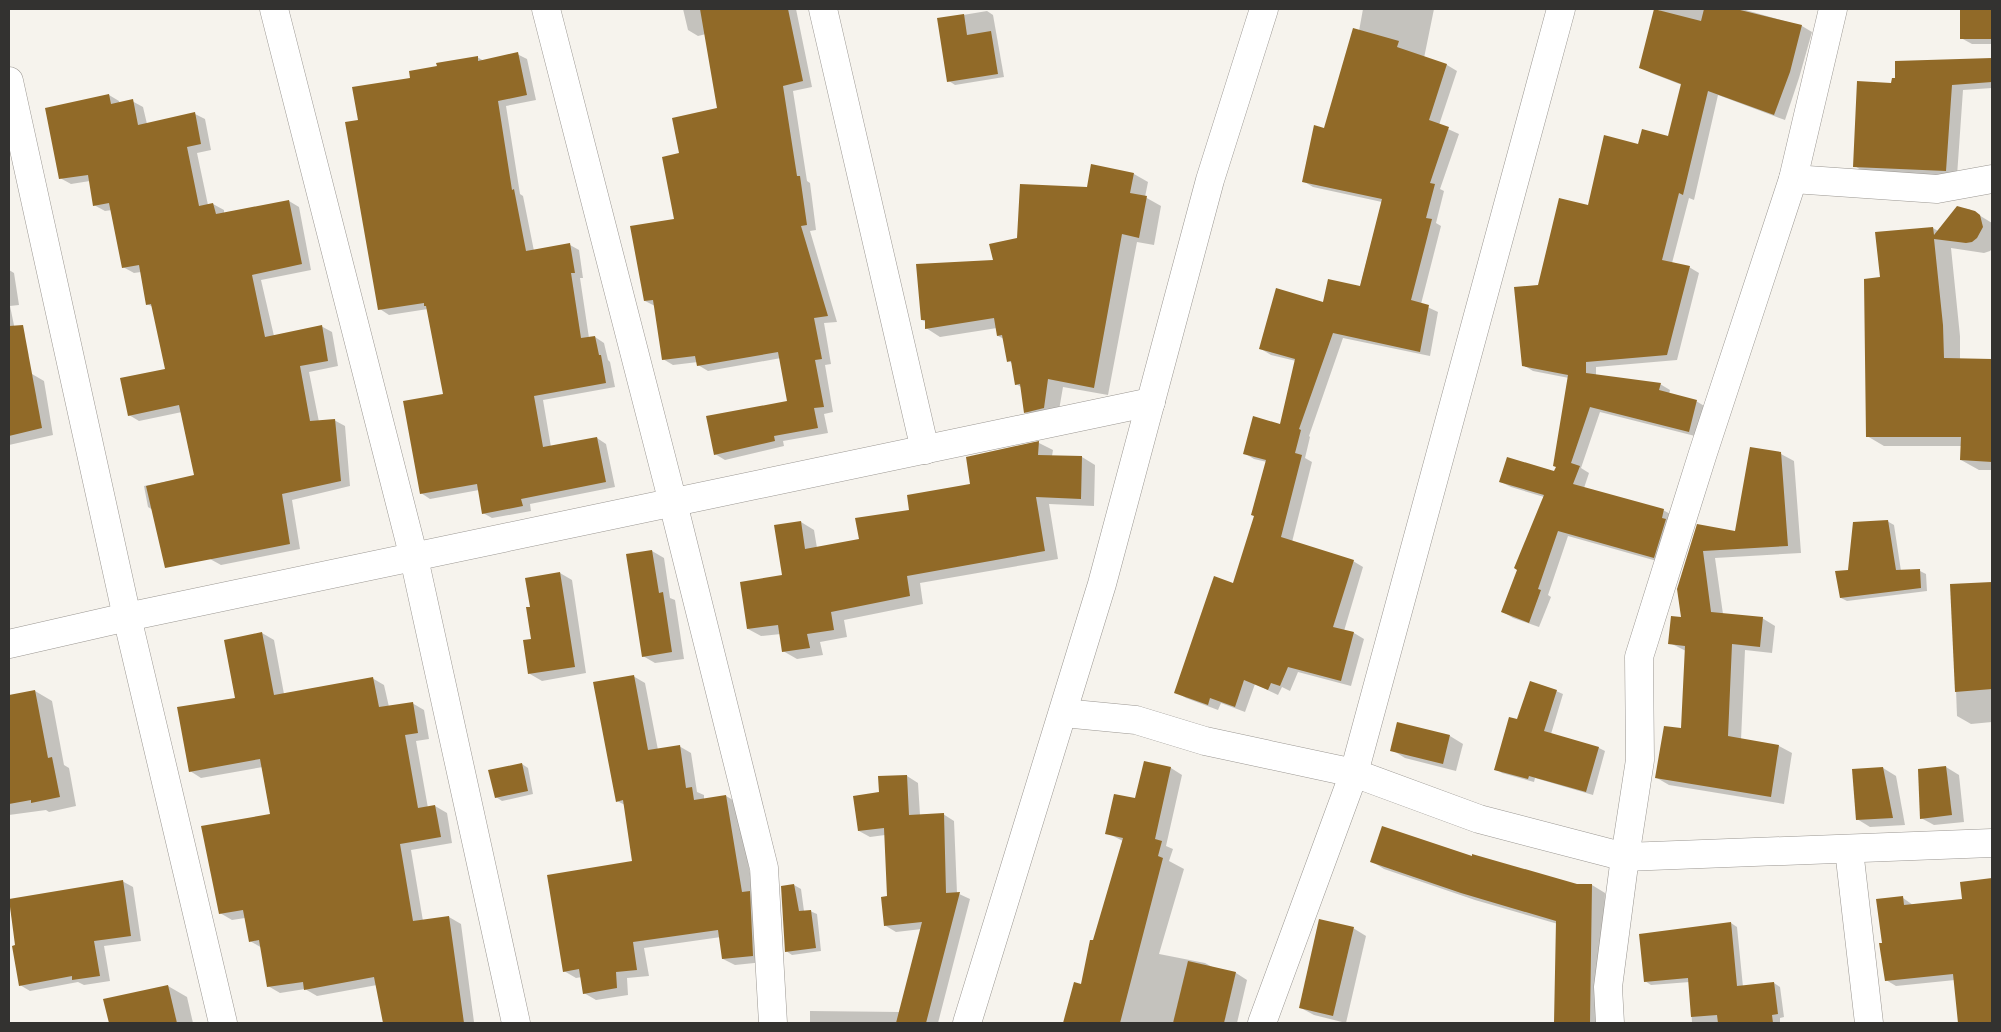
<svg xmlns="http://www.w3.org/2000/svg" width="2001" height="1032" font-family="'Golos Text',sans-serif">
	<rect width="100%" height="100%" fill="#f6f3ed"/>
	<g fill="#0003">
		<path d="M683,9H796L812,87L793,91L807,181L810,183L816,230L810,231L837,322L824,323L831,364L825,365L833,412L824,414L828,433L783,441L784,446L725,460L715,454L789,402L781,358L708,371L698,365V362L673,365L663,359L655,306L645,301L676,220L681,154L718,109L706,34L698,36L688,30Z"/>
		<path d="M1363,9H1434L1424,58L1447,65L1457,71L1439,125L1459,134L1440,189L1444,191L1436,223L1441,226L1421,304L1438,312L1430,356L1343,338L1309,436L1310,437L1305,458L1312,462L1292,542L1353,561L1363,567L1344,631L1354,633L1364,639L1351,686L1298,672L1290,691L1282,687L1278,695L1255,684L1245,712L1221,703L1218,710L1186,698L1176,692L1234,584L1256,516L1267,462L1254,459L1244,453L1281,425L1296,361L1271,355L1261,349L1324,304L1360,287L1382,202L1313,187L1303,181L1325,129L1359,31Z"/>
		<path d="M1657,9H1742L1802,26L1812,32L1799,78L1785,120L1718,95L1694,200L1689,198L1672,263L1689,267L1699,273L1677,360L1596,367V375L1660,384L1670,390L1669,394L1696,401L1706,407L1699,437L1600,412L1581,468L1589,473L1584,488L1663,510L1674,516L1664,563L1568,536L1548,595L1551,597L1539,627L1513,618L1503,612L1544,497L1511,487L1501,482L1555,472L1557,467L1569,378L1533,371L1523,365L1539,286L1589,206L1639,145L1669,137L1682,85L1651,73L1641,67L1666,14Z"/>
		<path d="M1962,9H1992V44H1972L1961,38Z"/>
		<path d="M987,11L993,15L1004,77L955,85L949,81L939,19Z"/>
		<path d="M517,54L527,59L536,100L506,106L520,194L523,196L534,251L570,245L579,250L583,278H580L589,338L595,337L604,343L608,360L610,362L615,387L543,400L551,447L597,438L606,444L615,487L530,504L531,511L492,518L483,513L479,490L430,499L421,493L444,395L428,309L389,315L380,309L359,121L411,79L477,57L484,61Z"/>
		<path d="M1992,59V88L1963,90L1957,176L1865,173L1855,166L1893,84L1897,80L1896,62Z"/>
		<path d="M109,95L119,101L120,104L132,101L143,107L147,124L195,114L205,119L211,150L197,153L208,205L213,204L224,210V213L289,201L299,207L311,270L261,280L274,336L321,326L332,332L338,366L309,372L319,422L334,420L345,426L350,486L292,500L300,549L221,565L210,559L158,513L148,507L144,486L195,476L182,412L139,421L129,415L167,370L153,307L147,304L141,272L134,273L123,267L112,210L105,211L94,205L90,181L71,184L60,178Z"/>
		<path d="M1134,174L1148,182L1145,197L1161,206L1154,245L1137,242L1108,395L1063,387L1058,416L1040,420L1025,412L1021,387L1016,384L1013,364L1009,361L1004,339L998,336L997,328L940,337L926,328V322L922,320L1018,239L1088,188Z"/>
		<path d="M1958,208L1969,209L1992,223V249L1990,251L1984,253L1951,248L1960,336V360L1992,361V470H1979L1961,460L1962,446H1884L1867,436L1881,279L1933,228L1938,231Z"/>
		<path d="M9,270L14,273L19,305L10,306L15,330L9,331Z"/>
		<path d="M9,374V378L32,374L44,381L53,435L9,445Z"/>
		<path d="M1039,443L1053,450L1052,456L1082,457L1095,465L1094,506L1049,504L1058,559L920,583L923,604L844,620L847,637L820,642L823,655L797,659L783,651L781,634L761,636L748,629L784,576L801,522L814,530L817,548L860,540L911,511L972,485L968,458Z"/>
		<path d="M1781,454L1794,461L1801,553L1715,558L1723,614L1762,618L1775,626L1772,653L1745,650L1741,740L1779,746L1792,753L1784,804L1669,785L1657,778L1682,730L1686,651L1670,643L1682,619L1698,526L1736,532Z"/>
		<path d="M1887,521L1894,525L1901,571H1920L1926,574L1927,591L1847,601L1841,598L1849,572Z"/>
		<path d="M652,551L664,558L670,598L675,600L684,659L655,663L643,656Z"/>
		<path d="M560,573L572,580L586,673L542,681L530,674L532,640L531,608Z"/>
		<path d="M1992,584V722L1971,724L1957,716L1952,585Z"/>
		<path d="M262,633L274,640L284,694L372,678L384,685L389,707L412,703L424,710L429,739L416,741L428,808L435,806L447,813L452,843L411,850L423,921L449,917L461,924L474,1022L479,1023H385L377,985L317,996L305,989L280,993L268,986L262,948L250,941L245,918L232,920L220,913L272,815L263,767L201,778L190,771L236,699Z"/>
		<path d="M633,676L645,683L658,750L679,746L691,753L697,792L704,795V800L726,796L738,803L765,962L735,965L723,959L721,937L644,948L649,976L627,978L628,995L596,1000L584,993L582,977L576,978L564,971L634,862L625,805L617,801Z"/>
		<path d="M35,691L52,701L64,765L69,768L76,806L49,812L46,810L9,815V697Z"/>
		<path d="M1556,691L1563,694L1551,734L1599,748L1605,751L1593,795L1535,778L1534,782L1502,773L1496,769L1518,720Z"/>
		<path d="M1398,724L1450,736L1463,744L1456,771L1405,758L1392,750Z"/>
		<path d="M1145,762L1171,768L1182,775L1166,846L1173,849L1169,861L1184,869L1159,954L1205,963L1214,968L1236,973L1247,980L1237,1023H1065L1075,984L1082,986L1123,841L1107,833L1136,800Z"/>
		<path d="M522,764L528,768L533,794L502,801L496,797Z"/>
		<path d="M1946,767L1959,775L1964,822L1934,825L1921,818Z"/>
		<path d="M1883,768L1896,776L1905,825L1870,827L1857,819Z"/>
		<path d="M907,776L918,783L920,815L943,814L954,821L957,893L970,899L938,1023H810V1011L900,1012L922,929L896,932L886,926L888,897L885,835L870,837L859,831L880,793Z"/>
		<path d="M1472,857L1577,885H1592L1605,893L1602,1023H1555L1558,924L1475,900L1384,869L1371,861Z"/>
		<path d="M1992,879V1023H1959L1955,980L1896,986L1886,980L1883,944L1903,898L1913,905L1963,900L1961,883Z"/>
		<path d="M122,881L133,887L141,941L104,946L110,981L84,985L78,982L30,991L20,985L17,946L9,901Z"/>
		<path d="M794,885L801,889L804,911H810L817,914L821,951L792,955L786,951L782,887Z"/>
		<path d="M1731,923L1737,927L1743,987L1774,983L1780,987L1784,1017L1780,1018V1023H1692L1690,982L1651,985L1645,981Z"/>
		<path d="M1353,928L1366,936L1346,1023L1314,1015L1301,1008Z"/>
		<path d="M168,986L187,997L193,1023H110L105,1000Z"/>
	</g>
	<g fill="#916a28">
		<path d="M700,9H788L803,81L783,86L797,176H800L807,225L801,226L828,316L814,318L822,359L815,360L824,407L814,408L818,428L774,436L775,441L714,455L706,416L787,401L778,352L697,366L695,356L662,360L653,300L644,301L630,226L674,219L662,157L679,153L672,118L717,108Z"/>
		<path d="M1654,9L1701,21L1704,9H1736L1802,25L1790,72L1774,115L1708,91L1683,195L1679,193L1662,260L1690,266L1667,355L1586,362V373L1661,383L1659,390L1697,400L1689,432L1590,407L1571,463L1580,466L1573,484L1664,509L1662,518L1666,519L1654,558L1558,531L1538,589L1541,590L1529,623L1501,612L1517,570L1514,568L1544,495L1499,482L1507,457L1554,471L1556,467L1553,466L1568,375L1522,366L1514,287L1538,285L1559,198L1588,205L1604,135L1638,144L1642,129L1668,136L1681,84L1639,68Z"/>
		<rect x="1960" y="9" width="32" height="30"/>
		<path d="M964,14L967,35L991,31L998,74L947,82L937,18Z"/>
		<path d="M1353,28L1399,41L1397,47L1447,64L1429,120L1449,127L1430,183L1435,184L1426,218L1432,219L1411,300L1429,305L1420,352L1333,333L1299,429L1301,430L1295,453L1302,455L1281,537L1354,560L1333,627L1354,632L1341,681L1288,667L1280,686L1271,683L1268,690L1244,680L1235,707L1210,698L1208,705L1174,693L1214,576L1233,583L1254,516L1251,515L1266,460L1243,454L1253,416L1280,424L1295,359L1259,349L1276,288L1323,302L1328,279L1360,286L1382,199L1302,182L1314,125L1324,128Z"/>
		<path d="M518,52L527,95L498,101L512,190L514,189L526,251L570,243L575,273H571L581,338L595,336L599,355H601L606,383L534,396L543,447L597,437L606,482L521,499L523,506L482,514L477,484L420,494L403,401L443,394L426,306H424V303L378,310L345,122L358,120L352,87L410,78L409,71L437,66L436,63L478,56V61Z"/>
		<path d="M1992,58V82L1952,85L1946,171L1853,167L1857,81L1891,83L1892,78H1895V61Z"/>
		<path d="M109,94L111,104L133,99L138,125L195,112L201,144L187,147L199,206L213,203L216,214L289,200L302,264L252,275L265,337L322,325L328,361L300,366L310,421L335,419L341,481L282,494L290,544L165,568L146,486L194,475L179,405L128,416L120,378L165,369L151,304L146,305L139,265L122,268L109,203L93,206L88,175L59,179L45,108Z"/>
		<path d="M1091,164L1134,173L1130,193L1147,196L1139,238L1122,234L1094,388L1048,379L1044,408L1024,413L1020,384L1015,385L1011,361L1007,362L1002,335L997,336L994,318L925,329V320H921L916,264L993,260L989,244L1017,238L1020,184L1087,187Z"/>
		<path d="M1957,206L1975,211L1980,215L1983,227L1977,238L1972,242L1966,243L1934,239L1943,325L1944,358L1992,359V462L1960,460L1961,437H1866L1864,279L1880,277L1875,232L1933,227L1934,235Z"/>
		<path d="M23,325L42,428L9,436V326Z"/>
		<path d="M1039,441L1038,455L1082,456L1081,499L1036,497L1045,551L907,576L910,596L831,612L834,630L807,634L810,648L782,652L778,625L747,629L740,582L782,575L774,525L801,521L805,549L859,539L855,518L909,510L907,495L970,484L966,457Z"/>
		<path d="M1750,447L1781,452L1788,546L1703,551L1711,612L1763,617L1760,647L1732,644L1728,736L1779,745L1771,797L1655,778L1664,726L1681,728L1685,646L1668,644L1671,616L1681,617L1677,589L1697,524L1735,531Z"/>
		<path d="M1888,520L1896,570L1920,569L1921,588L1840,598L1835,571L1848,570L1853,522Z"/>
		<path d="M652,550L659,593L663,592L672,652L642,657L626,554Z"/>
		<path d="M560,572L575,667L528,674L523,640L531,639L526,607H530L525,578Z"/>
		<path d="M1992,582V689L1955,692L1950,584Z"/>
		<path d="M262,632L274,695L373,677L379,707L413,702L418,733L405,735L418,808L435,805L441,837L400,844L413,921L449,916L464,1023H383L374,977L304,990L303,982L267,987L259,940L249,942L243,910L219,914L201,826L270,814L260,759L189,772L177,707L235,698L224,640Z"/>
		<path d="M634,675L648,750L680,745L686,788L692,787L694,800L726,795L742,892L750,891L753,956L722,959L718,930L633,942L637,970L616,972L617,988L583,994L579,969L563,972L547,875L632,861L623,800L616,802L593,682Z"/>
		<path d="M1530,681L1557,690L1544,731L1599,747L1586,792L1529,776L1528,779L1494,770L1509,717L1517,719Z"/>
		<path d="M35,690L48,758L52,757L60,797L31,803V800L9,804V695Z"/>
		<path d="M1397,722L1450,735L1443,764L1390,751Z"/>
		<path d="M1144,761L1171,767L1155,839L1162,841L1158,856L1163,858L1120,1023H1063L1074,982L1081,984L1090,940H1093L1123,838L1105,834L1114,794L1135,798Z"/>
		<path d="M522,763L528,791L495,798L488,770Z"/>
		<path d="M1946,766L1952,815L1920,819L1918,769Z"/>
		<path d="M1883,767L1893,818L1856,820L1852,769Z"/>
		<path d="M907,775L909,815L944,813L946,893L960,892L926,1023H896L922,922L884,926L881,897L887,896L884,828L858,831L853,796L879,792L878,776Z"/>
		<path d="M1382,826L1472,856V854L1577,884H1592L1590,1023H1554L1556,921L1461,893L1370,862Z"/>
		<path d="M1992,878V1023H1958L1953,974L1885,981L1879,943H1882L1876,899L1903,896L1904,905L1962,899L1960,882Z"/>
		<path d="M123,880L131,936L94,941L100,976L72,980V976L19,986L12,946L15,945L9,899Z"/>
		<path d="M794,884L799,911L811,910L816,948L785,952L781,886Z"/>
		<path d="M1319,919L1354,927L1333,1016L1299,1008Z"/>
		<path d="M1731,922L1737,986L1774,982L1778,1014L1772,1015L1773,1023H1718L1717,1015L1691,1017L1688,978L1644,982L1639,934Z"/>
		<path d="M1188,961L1236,972L1224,1023H1173Z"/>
		<path d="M168,985L177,1023H109L103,999Z"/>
	</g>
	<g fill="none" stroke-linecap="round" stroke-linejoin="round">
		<g stroke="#9b9792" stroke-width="29">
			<g id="minor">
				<path d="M274,9L414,558L516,1023"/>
				<path d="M546,9L673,503L764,868L773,1023"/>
				<path d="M823,9L925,450"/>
				<path d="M9,81L127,617L223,1023"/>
				<path d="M1793,179L1937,189L1992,179"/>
				<path d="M9,644L127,617L1151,402"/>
				<path d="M1063,713L1136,720L1205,741L1354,773L1479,819L1625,857L1992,843"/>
				<path d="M1849,850L1869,1023"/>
				<path d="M1262,1023L1354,773L1561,9"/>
				<path d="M1610,1023L1608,987L1625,857L1640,760L1639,657L1703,453L1793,179L1833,9"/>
			</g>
		</g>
		<g stroke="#9b9792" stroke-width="29">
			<path id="major" d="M967,1023L1102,584L1210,180L1264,9"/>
		</g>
		<use href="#minor" stroke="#fff" stroke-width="28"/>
		<use href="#major" stroke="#fff" stroke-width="28"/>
	</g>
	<rect width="2001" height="1032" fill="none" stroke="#333230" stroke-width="20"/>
</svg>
